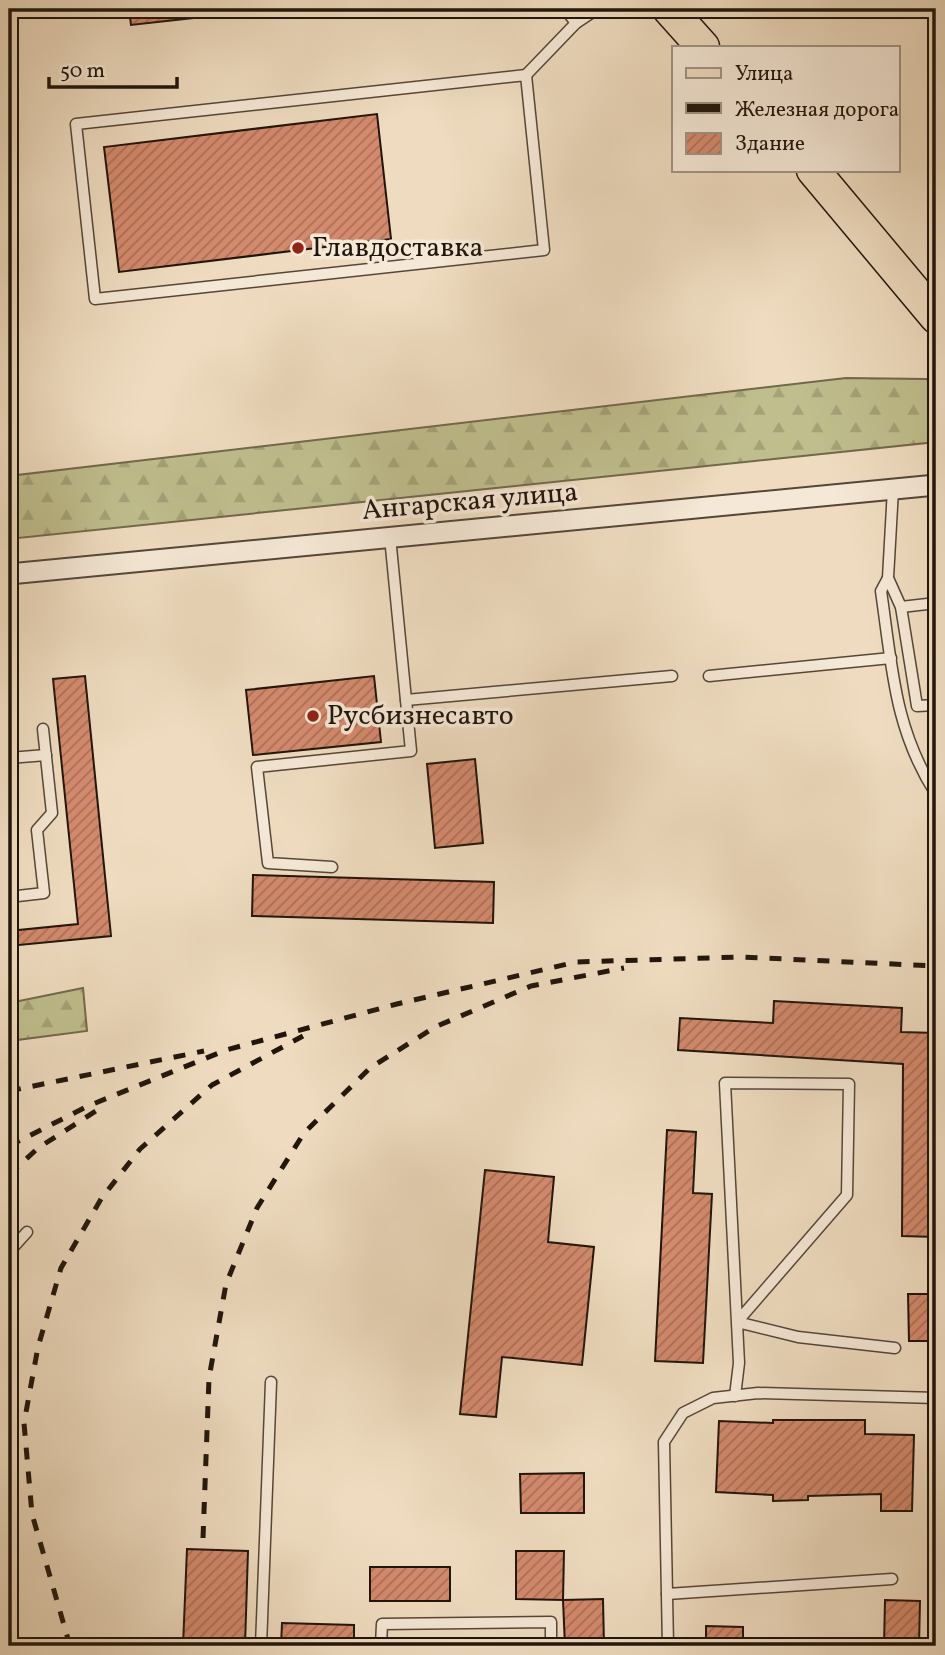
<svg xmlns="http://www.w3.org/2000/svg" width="945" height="1655" font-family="Vollkorn,serif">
	<defs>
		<pattern id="forest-firs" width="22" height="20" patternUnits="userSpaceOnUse" patternTransform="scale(1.75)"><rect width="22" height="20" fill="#c0be8d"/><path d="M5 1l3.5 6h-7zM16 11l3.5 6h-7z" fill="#a5a278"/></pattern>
		<pattern id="building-hatch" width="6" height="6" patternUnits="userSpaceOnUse" patternTransform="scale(1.75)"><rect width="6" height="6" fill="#d48a6d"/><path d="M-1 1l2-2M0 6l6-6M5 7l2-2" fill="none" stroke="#ac7058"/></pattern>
	</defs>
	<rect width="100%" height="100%" fill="#efdcc0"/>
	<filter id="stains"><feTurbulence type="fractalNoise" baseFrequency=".00286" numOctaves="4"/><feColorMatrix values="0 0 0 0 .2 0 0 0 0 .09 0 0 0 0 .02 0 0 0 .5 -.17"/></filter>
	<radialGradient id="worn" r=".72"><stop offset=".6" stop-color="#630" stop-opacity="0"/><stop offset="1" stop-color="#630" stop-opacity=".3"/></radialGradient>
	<g fill="url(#forest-firs)" stroke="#706a4c" stroke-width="2">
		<path d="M846,378L927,379L936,398V442L9,539V476Z"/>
		<path d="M83,988L87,1031L9,1041V1003Z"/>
	</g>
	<g fill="url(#building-hatch)" stroke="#20150c" stroke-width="2">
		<path d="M129,9H193V18L131,25Z"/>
		<path d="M377,114L391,239L119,272L104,147Z"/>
		<path d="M85,676L111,936L9,946V931L78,924L53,679Z"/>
		<path d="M374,676L381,742L253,755L246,690Z"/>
		<path d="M475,759L483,843L435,848L427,764Z"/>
		<path d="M253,875L494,882L493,923L252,916Z"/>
		<path d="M774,1001L902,1008L901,1032L936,1033V1237L902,1236L903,1064L678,1050L680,1018L773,1023Z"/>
		<path d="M667,1130L696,1132L693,1193L712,1194L703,1363L655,1361Z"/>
		<path d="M485,1170L554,1177L548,1242L594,1247L582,1365L502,1357L496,1417L460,1414Z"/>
		<path d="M908,1294H929V1309H936V1341H909Z"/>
		<path d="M773,1420H865V1434L914,1435L912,1511H881V1494L808,1496V1500L773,1501V1495L716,1492L719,1421L773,1423Z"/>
		<path d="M584,1473V1513H521L520,1474Z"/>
		<path d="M187,1549L248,1551L245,1646H183Z"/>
		<path d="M516,1551H564L563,1600L516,1599Z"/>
		<rect x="370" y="1567" width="80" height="34"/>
		<path d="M603,1599L604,1646H565L563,1600Z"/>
		<path d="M885,1600L920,1601L919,1646H884Z"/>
		<path d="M282,1623L354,1625V1646H281Z"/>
		<path d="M706,1626L743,1627V1646H706Z"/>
	</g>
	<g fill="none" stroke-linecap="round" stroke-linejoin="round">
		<g stroke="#544739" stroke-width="13">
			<g id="lane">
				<path d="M565,9L576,23"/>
				<path d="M526,75L544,250L95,299L76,124Z"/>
				<path d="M526,75L576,23L597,9"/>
				<path d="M893,489L888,578L901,607L917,706L936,705"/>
				<path d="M888,578L881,591C892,666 894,729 936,794"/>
				<path d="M901,607L936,603"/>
				<path d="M709,676L891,658"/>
				<path d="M406,700L672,676"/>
				<path d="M9,758L46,755"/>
				<path d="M332,867L268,863L257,767L411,751L390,537"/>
				<path d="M9,897L44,893L37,830L52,813L43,729"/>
				<path d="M9,1252L27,1232"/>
				<path d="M735,1396L739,1363L725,1083L849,1084L847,1195L737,1322L798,1337L895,1348"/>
				<path d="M667,1594L892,1579"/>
				<path d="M261,1646L271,1382"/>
				<path d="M381,1646L382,1624L551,1622V1646"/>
				<path d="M668,1646L664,1442L683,1413L713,1398L758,1393L936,1398"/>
			</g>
		</g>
		<g stroke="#544739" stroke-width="23">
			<path id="street" d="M9,574L936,485"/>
		</g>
		<g stroke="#20150c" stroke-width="35">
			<g id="primary">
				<path d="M669,9L703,47"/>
				<path d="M813,170L936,317"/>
			</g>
		</g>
		<use href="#lane" stroke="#f5e8d6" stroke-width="10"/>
		<use href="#street" stroke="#f5e8d6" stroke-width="19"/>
		<use href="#primary" stroke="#efdcc0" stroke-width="32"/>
		<g stroke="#20150c" stroke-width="5" stroke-dasharray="12 12" stroke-linecap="butt">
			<path d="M9,1091L204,1051"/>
			<path d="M9,1146L88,1106L226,1050L397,1004L576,962L741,957L936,966"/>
			<path d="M9,1175L38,1148L99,1109"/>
			<path d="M203,1538L209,1378L226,1284L257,1208L304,1133L370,1068L435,1027L531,986L624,968"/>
			<path d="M70,1646L32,1514L24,1423L38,1347L61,1268L101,1199L140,1149L212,1085L303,1036"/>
		</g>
	</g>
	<g fill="#8f2418" stroke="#f5e8d6" stroke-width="2.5">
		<circle cx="298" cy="248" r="7"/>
		<circle cx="313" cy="716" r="7"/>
	</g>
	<g text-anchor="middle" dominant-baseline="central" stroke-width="7" stroke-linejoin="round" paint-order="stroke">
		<g font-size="28" fill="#20150c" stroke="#f5e8d6" text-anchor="start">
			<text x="312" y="248">Главдоставка</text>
			<text x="327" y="716">Русбизнесавто</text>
		</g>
		<g font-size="28" fill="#20150c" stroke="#f5e8d6">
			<text transform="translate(470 502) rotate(-5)">Ангарская улица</text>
		</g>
	</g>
	<rect width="945" height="1655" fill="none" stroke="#efdcc0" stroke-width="35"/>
	<rect x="10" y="10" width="924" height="1634" fill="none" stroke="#20150c" stroke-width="3.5"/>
	<rect x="18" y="18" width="910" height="1620" fill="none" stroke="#20150c" stroke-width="2"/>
	<rect x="672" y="46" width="228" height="126" fill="#f5e8d6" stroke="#a09485" stroke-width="2"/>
	<rect x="686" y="68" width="35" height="10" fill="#efdcc0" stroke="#a09485" stroke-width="2"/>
	<text x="735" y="80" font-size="21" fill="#20150c">Улица</text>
	<rect x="686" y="103" width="35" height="10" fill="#20150c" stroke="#a09485" stroke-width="2"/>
	<text x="735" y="116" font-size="21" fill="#20150c">Железная дорога</text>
	<rect x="686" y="133" width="35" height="21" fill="url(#building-hatch)" stroke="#a09485" stroke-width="2"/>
	<text x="735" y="150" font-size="21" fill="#20150c">Здание</text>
	<path d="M49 77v10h128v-10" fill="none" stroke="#20150c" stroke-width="3.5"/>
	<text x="60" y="77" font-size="21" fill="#20150c" stroke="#f5e8d6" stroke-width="5" paint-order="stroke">50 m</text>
	<rect width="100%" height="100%" filter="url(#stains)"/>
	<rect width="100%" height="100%" fill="url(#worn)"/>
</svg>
